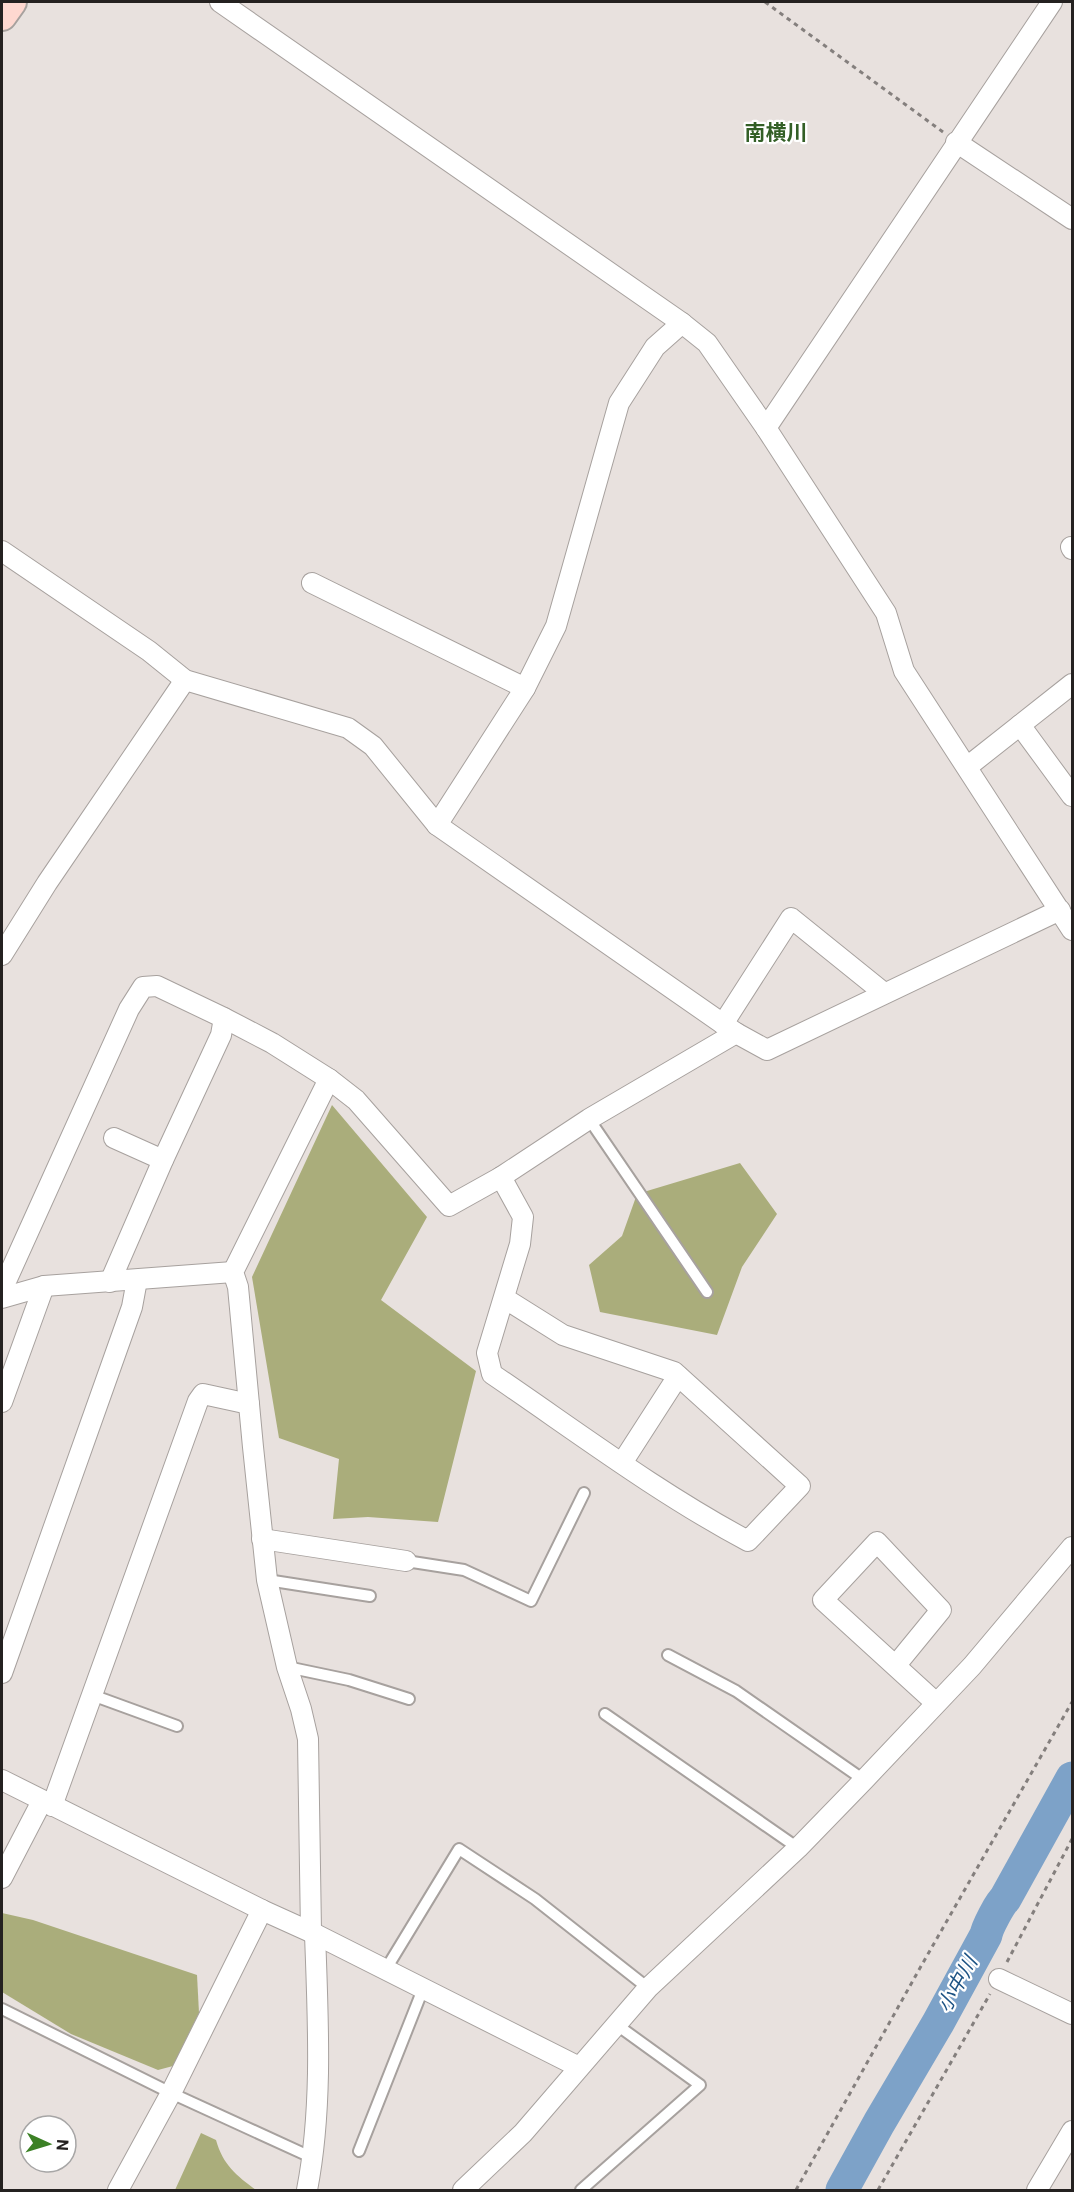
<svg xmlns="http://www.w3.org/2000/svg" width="1074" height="2192" font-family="Roboto,'Noto Sans JP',sans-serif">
	<rect width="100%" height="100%" fill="#e8e1de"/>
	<g fill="#aaad7b">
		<path d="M332,1105L427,1217L381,1300L476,1371L438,1522L368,1517L333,1519L339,1459L279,1438L252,1277Z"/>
		<path d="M740,1163L777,1214L742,1267L717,1335L600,1312L589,1265L622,1236L637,1194Z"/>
		<path d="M2,1913L33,1920L197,1975L199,2013L173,2066L158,2070L71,2034L2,1992Z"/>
		<path d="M201,2133L216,2140C223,2165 236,2175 256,2190H175Z"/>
	</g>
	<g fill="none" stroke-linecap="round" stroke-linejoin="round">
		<path stroke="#7da2c8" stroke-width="33" d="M842,2190L879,2123L938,2023L986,1935C987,1928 1000,1903 1005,1899L1072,1778"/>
		<g stroke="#a7a19e" stroke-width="14">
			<g id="lane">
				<path d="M589,1119L707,1292"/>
				<path d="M406,1561L464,1570L531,1601L584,1493"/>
				<path d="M267,1580L370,1596"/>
				<path d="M668,1655L736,1691L864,1780"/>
				<path d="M287,1667L349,1680L409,1699"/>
				<path d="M92,1695L177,1726"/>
				<path d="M605,1714L798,1848"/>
				<path d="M386,1969L459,1849L535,1899L648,1988"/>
				<path d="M2,2009L171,2093L313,2158"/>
				<path d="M359,2151L423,1989"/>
				<path d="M581,2190L700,2085L617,2025"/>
			</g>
		</g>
		<g stroke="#a7a19e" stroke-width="22">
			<g id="street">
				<path d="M220,2L682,323L707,343L766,428L886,613L904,671L1072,930"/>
				<path d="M956,142L1072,219"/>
				<path d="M766,428L1052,2"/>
				<path d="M1071,547L1072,549"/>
				<path d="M2,551L149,651L185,680L348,728L373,746L437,825L736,1033L767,1050L1060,910"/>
				<path d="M312,583L525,688"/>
				<path d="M1020,725L1072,796"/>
				<path d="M967,767L1072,684"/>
				<path d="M437,825L525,688L556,626L619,403L655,347L682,323"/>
				<path d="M2,955L47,883L185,680"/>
				<path d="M723,1024L791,918L884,993"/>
				<path d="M114,1138L163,1160"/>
				<path d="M501,1177L523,1217L520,1244L487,1353L492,1374C576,1431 658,1493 748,1541L800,1486L674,1372L563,1335L504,1298"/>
				<path d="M110,1282L163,1160L221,1035L224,1018"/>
				<path d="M2,1290L129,1009L143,987L157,986L224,1018L272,1043L329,1079"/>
				<path d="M2,1298L44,1286L233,1272"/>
				<path d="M2,1402L44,1286"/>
				<path d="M622,1463L678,1376"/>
				<path d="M262,1539L406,1561"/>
				<path d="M896,1665L941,1610L877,1542L823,1600L936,1703"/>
				<path d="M2,1673L132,1307L137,1280"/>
				<path d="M2,1780L262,1910L315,1934L579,2067"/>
				<path d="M52,1806L198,1401L203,1394L249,1404"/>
				<path d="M2,1878L42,1801"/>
				<path d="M311,1932L308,1739L301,1709L287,1667L267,1580L253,1447L238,1287L233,1272L329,1079L356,1100L449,1206L501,1177L589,1119L736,1033"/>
				<path d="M999,1979L1072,2014"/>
				<path d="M118,2190L171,2093L262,1910"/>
				<path d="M307,2190C323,2107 318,2019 315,1934"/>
				<path d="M463,2190L523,2133L648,1988L798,1848L864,1780L972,1666L1072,1547"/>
				<path d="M1037,2190L1072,2131"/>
			</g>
		</g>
		<g stroke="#a7a19e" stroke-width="32">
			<path id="secondary" d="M2,16L12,2"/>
		</g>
		<g stroke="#847f7d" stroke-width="3" stroke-dasharray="4.5 4.5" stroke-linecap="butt">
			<path d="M765,2L943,132"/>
			<path d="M1007,1962L1072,1839"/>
			<path d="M796,2190L920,1968L1072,1702"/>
			<path d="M878,2190L990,1994"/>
		</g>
		<use href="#lane" stroke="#fff" stroke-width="10"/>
		<use href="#street" stroke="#fff" stroke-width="20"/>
		<use href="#secondary" stroke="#fed8d0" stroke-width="28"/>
	</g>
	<g text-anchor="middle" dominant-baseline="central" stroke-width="4.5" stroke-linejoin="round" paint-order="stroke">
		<g font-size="20" font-style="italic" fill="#1c5283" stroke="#fff">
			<text transform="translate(957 1984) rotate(-61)">小中川</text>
		</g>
		<g font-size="21" font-weight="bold" fill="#335f26" stroke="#fff">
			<text x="776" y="133">南横川</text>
		</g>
	</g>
	<rect width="1074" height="2192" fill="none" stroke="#242120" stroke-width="6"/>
	<g transform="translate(48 2144) rotate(94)"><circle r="28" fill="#ffffff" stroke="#a7a6a6" stroke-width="1.5"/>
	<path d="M0-4.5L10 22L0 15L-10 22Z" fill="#3c8125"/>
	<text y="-9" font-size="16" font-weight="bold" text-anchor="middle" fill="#242120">N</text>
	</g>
</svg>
